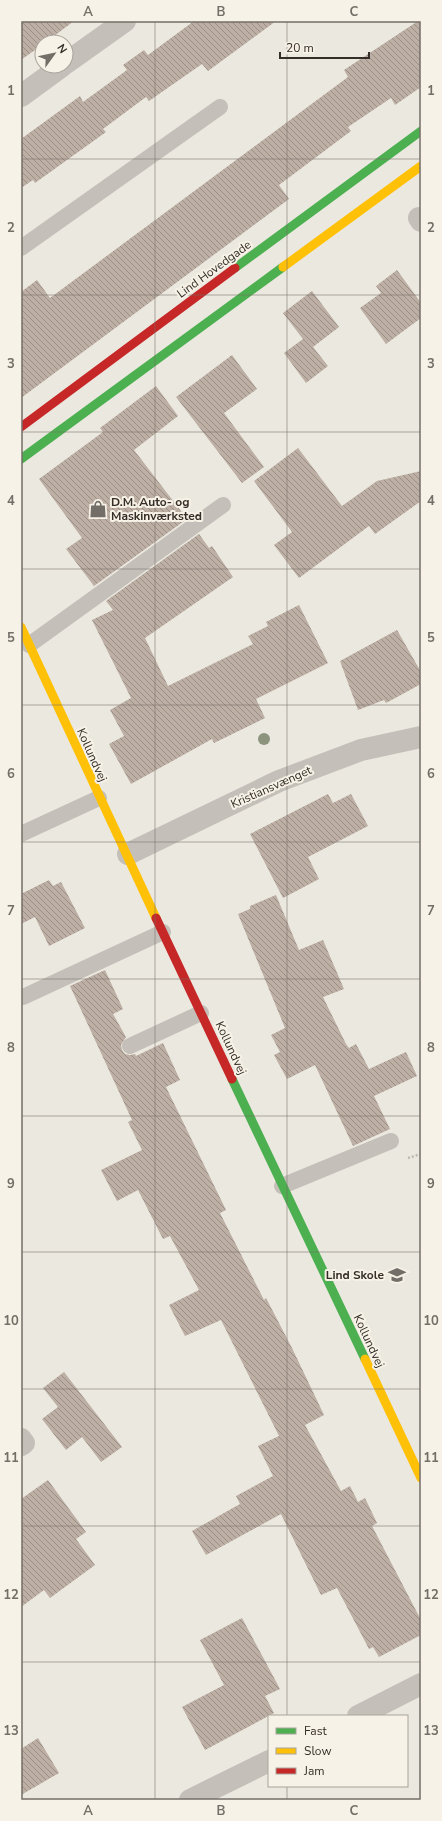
<svg xmlns="http://www.w3.org/2000/svg" width="442" height="1821" font-family="'Nunito Sans',sans-serif">
	<defs>
		<pattern id="building-back-hatch" width="6" height="6" patternUnits="userSpaceOnUse"><rect width="6" height="6" fill="#bdafa4"/><path d="M-1 5l2 2M0 0l6 6M5-1l2 2" fill="none" stroke="#9a8f86"/></pattern>
	</defs>
	<rect width="100%" height="100%" fill="#ebe8e0"/>
	<g fill="url(#building-back-hatch)">
		<path d="M21,21H74L46,42H42V45L21,60Z"/>
		<path d="M194,21H276L208,71L202,64L149,101L146,97L103,129L106,132L35,183L33,180L21,188V139L80,96L83,102L127,70L123,65L144,50L148,55Z"/>
		<path d="M418,21H421V87L395,105L391,98L348,127L351,131L279,185L289,199L21,398V292L37,280L50,298L348,77L344,70Z"/>
		<path d="M397,270L421,303V318L386,344L360,308L381,293L376,286Z"/>
		<path d="M312,291L339,327L313,347L328,366L306,383L284,353L303,339L283,313Z"/>
		<path d="M232,355L257,389L224,413L264,467L242,483L176,397Z"/>
		<path d="M156,386L178,416L134,450L187,519L94,586L66,549L82,538L39,479L103,432L100,428Z"/>
		<path d="M298,448L342,506L377,481L421,471V501L375,534L369,526L299,578L274,545L292,532L254,481Z"/>
		<path d="M199,534L209,548L212,546L233,577L145,638L168,686L253,644L248,636L268,626L266,622L299,605L328,663L256,699L265,718L214,743L212,739L131,784L109,744L124,736L110,710L131,698L92,620L113,610L106,601Z"/>
		<path d="M397,630L421,672V684L386,703L384,700L358,710L340,661Z"/>
		<path d="M328,794L333,803L351,794L368,826L308,857L319,879L283,898L250,834Z"/>
		<path d="M49,880L53,886L61,882L85,928L49,946L35,917L21,924V894Z"/>
		<path d="M276,895L299,950L323,940L344,989L323,997L346,1044L349,1048L356,1044L369,1069L406,1052L417,1076L374,1096L390,1129L353,1146L315,1065L287,1079L274,1055L280,1052L271,1035L285,1028L238,914L250,909V906Z"/>
		<path d="M105,970L123,1009L113,1014L126,1037L121,1045L122,1050L125,1054L130,1055L135,1054L136,1056L163,1043L180,1080L166,1087L226,1210L220,1213L264,1300L266,1298L292,1348L324,1415L305,1425L341,1491L350,1486L358,1502L365,1498L377,1523L372,1526L421,1620V1635L379,1657L373,1647L369,1649L337,1588L321,1595L281,1514L206,1555L192,1531L240,1504L236,1496L273,1476L258,1446L279,1436L221,1320L185,1336L169,1305L199,1290L170,1236L163,1239L138,1190L117,1201L101,1170L142,1150L128,1122L132,1120L70,986Z"/>
		<path d="M64,1372L122,1447L101,1462L82,1437L66,1450L42,1419L58,1407L43,1388Z"/>
		<path d="M48,1480L86,1532L76,1539L95,1565L50,1598L44,1590L21,1607V1499Z"/>
		<path d="M242,1618L280,1689L265,1696L274,1713L205,1750L182,1707L224,1685L200,1640Z"/>
		<path d="M38,1738L59,1773L21,1795V1749Z"/>
	</g>
	<g fill="none" stroke-linecap="round" stroke-linejoin="round">
		<path stroke="#bcb8b2" stroke-width="2.5" stroke-dasharray="2 2" stroke-linecap="butt" d="M408,1158L421,1154"/>
		<g stroke="#c4c0b9" stroke-width="16">
			<path d="M21,248L220,107"/>
			<path d="M29,645L223,505"/>
			<path d="M21,834L99,798"/>
			<path d="M23,997L163,932"/>
			<path d="M130,1046L201,1013"/>
			<path d="M282,1186L391,1141"/>
		</g>
		<g stroke="#c4c0b9" stroke-width="22">
			<path d="M66,63L125,21"/>
			<path d="M21,96L62,66"/>
			<path d="M419,218L421,221"/>
			<path d="M128,854L279,781L361,750L421,737"/>
			<path d="M21,1439L24,1443L21,1445"/>
			<path d="M358,1716L421,1684"/>
			<path d="M190,1800L269,1761"/>
		</g>
		<g stroke="#4caf50" stroke-width="9">
			<path d="M235,268L421,131"/>
			<path d="M21,459L283,267"/>
			<path d="M232,1079L365,1359"/>
		</g>
		<g stroke="#ffc107" stroke-width="9">
			<path d="M283,267L421,166"/>
			<path d="M21,627L156,918"/>
			<path d="M365,1359L421,1478"/>
		</g>
		<g stroke="#c62828" stroke-width="9">
			<path d="M21,427L235,268"/>
			<path d="M156,918L232,1079"/>
		</g>
	</g>
	<circle fill="#8c947e" cx="264" cy="739" r="6"/>
	<path fill="none" stroke="#746e68" stroke-width="1" stroke-opacity="0.55" d="M155,21V1800M287,21V1716M21,159H421M21,295H421M21,432H421M21,569H421M21,705H421M21,842H421M21,979H421M21,1116H421M21,1252H421M21,1389H421M21,1526H421M21,1662H421M287,1786V1800"/>
	<defs>
		<g id="shop-bare" transform="scale(1.38)"><path d="M-5-2.5h2.3a2.7 3.5 0 0 1 5.4 0H5L5.5 6h-11ZM-1.5-2.5h3a1.5 2.3 0 0 0-3 0Z" fill="#746e68" stroke="#f7f2e7" stroke-width="2.5" paint-order="stroke"/></g>
		<g id="school-bare" transform="scale(1.38)"><path d="M0-5L7-2L0 1L-7-2ZM-4 1L0 2.5L4 1V4Q0 6-4 4Z" fill="#746e68" stroke="#f7f2e7" stroke-width="2.5" paint-order="stroke"/></g>
	</defs>
	<g fill-rule="evenodd">
		<use href="#shop-bare" x="98" y="509"/>
		<use href="#school-bare" x="397" y="1275"/>
	</g>
	<g text-anchor="middle" dominant-baseline="central" stroke-width="4" stroke-linejoin="round" paint-order="stroke">
		<g font-size="12" fill="#342d28" stroke="#f7f2e7">
			<text transform="translate(214 269) rotate(-36)">Lind Hovedgade</text>
			<text transform="translate(92 755) rotate(66)">Kollundvej</text>
			<text transform="translate(271 787) rotate(-24)">Kristiansvænget</text>
			<text transform="translate(231 1048) rotate(65)">Kollundvej</text>
			<text transform="translate(369 1341) rotate(65)">Kollundvej</text>
		</g>
		<g font-size="12" font-weight="bold" fill="#342d28" stroke="#f7f2e7" text-anchor="start">
			<text x="111" y="502">D.M. Auto- og<tspan x="111" dy="14">Maskinværksted</tspan></text>
			<text x="384" y="1275" text-anchor="end">Lind Skole</text>
		</g>
	</g>
	<rect width="442" height="1821" fill="none" stroke="#f7f2e7" stroke-width="44"/>
	<rect x="268" y="1715" width="140" height="72" fill="#f7f2e7" stroke="#a9a39b"/>
	<rect x="276" y="1728" width="20" height="6" fill="#4caf50" stroke="#a9a39b"/>
	<text x="304" y="1735" font-size="12" fill="#342d28">Fast</text>
	<rect x="276" y="1748" width="20" height="6" fill="#ffc107" stroke="#a9a39b"/>
	<text x="304" y="1755" font-size="12" fill="#342d28">Slow</text>
	<rect x="276" y="1768" width="20" height="6" fill="#c62828" stroke="#a9a39b"/>
	<text x="304" y="1775" font-size="12" fill="#342d28">Jam</text>
	<g transform="translate(54 54) rotate(57)"><circle r="19" fill="#f7f2e7" stroke="#a9a39b"/>
	<path d="M0-3L7 15L0 10L-7 15Z" fill="#746e68"/>
	<text y="-6" font-size="11" font-weight="bold" text-anchor="middle" fill="#342d28">N</text>
	</g>
	<path d="M280 52v6h89v-6" fill="none" stroke="#342d28" stroke-width="2"/>
	<text x="286" y="52" font-size="12" fill="#342d28" stroke="#f7f2e7" stroke-width="3" paint-order="stroke">20 m</text>
	<rect x="22" y="22" width="398" height="1777" fill="none" stroke="#746e68" stroke-width="1.5"/>
	<g font-size="13" text-anchor="middle" font-weight="bold" fill="#746e68">
		<text x="88" y="16">A</text>
		<text x="221" y="16">B</text>
		<text x="354" y="16">C</text>
		<text x="11" y="95">1</text>
		<text x="431" y="95">1</text>
		<text x="11" y="232">2</text>
		<text x="431" y="232">2</text>
		<text x="11" y="368">3</text>
		<text x="431" y="368">3</text>
		<text x="11" y="505">4</text>
		<text x="431" y="505">4</text>
		<text x="11" y="642">5</text>
		<text x="431" y="642">5</text>
		<text x="11" y="778">6</text>
		<text x="431" y="778">6</text>
		<text x="11" y="915">7</text>
		<text x="431" y="915">7</text>
		<text x="11" y="1052">8</text>
		<text x="431" y="1052">8</text>
		<text x="11" y="1188">9</text>
		<text x="431" y="1188">9</text>
		<text x="11" y="1325">10</text>
		<text x="431" y="1325">10</text>
		<text x="11" y="1462">11</text>
		<text x="431" y="1462">11</text>
		<text x="11" y="1599">12</text>
		<text x="431" y="1599">12</text>
		<text x="11" y="1735">13</text>
		<text x="431" y="1735">13</text>
		<text x="88" y="1815">A</text>
		<text x="221" y="1815">B</text>
		<text x="354" y="1815">C</text>
	</g>
</svg>
